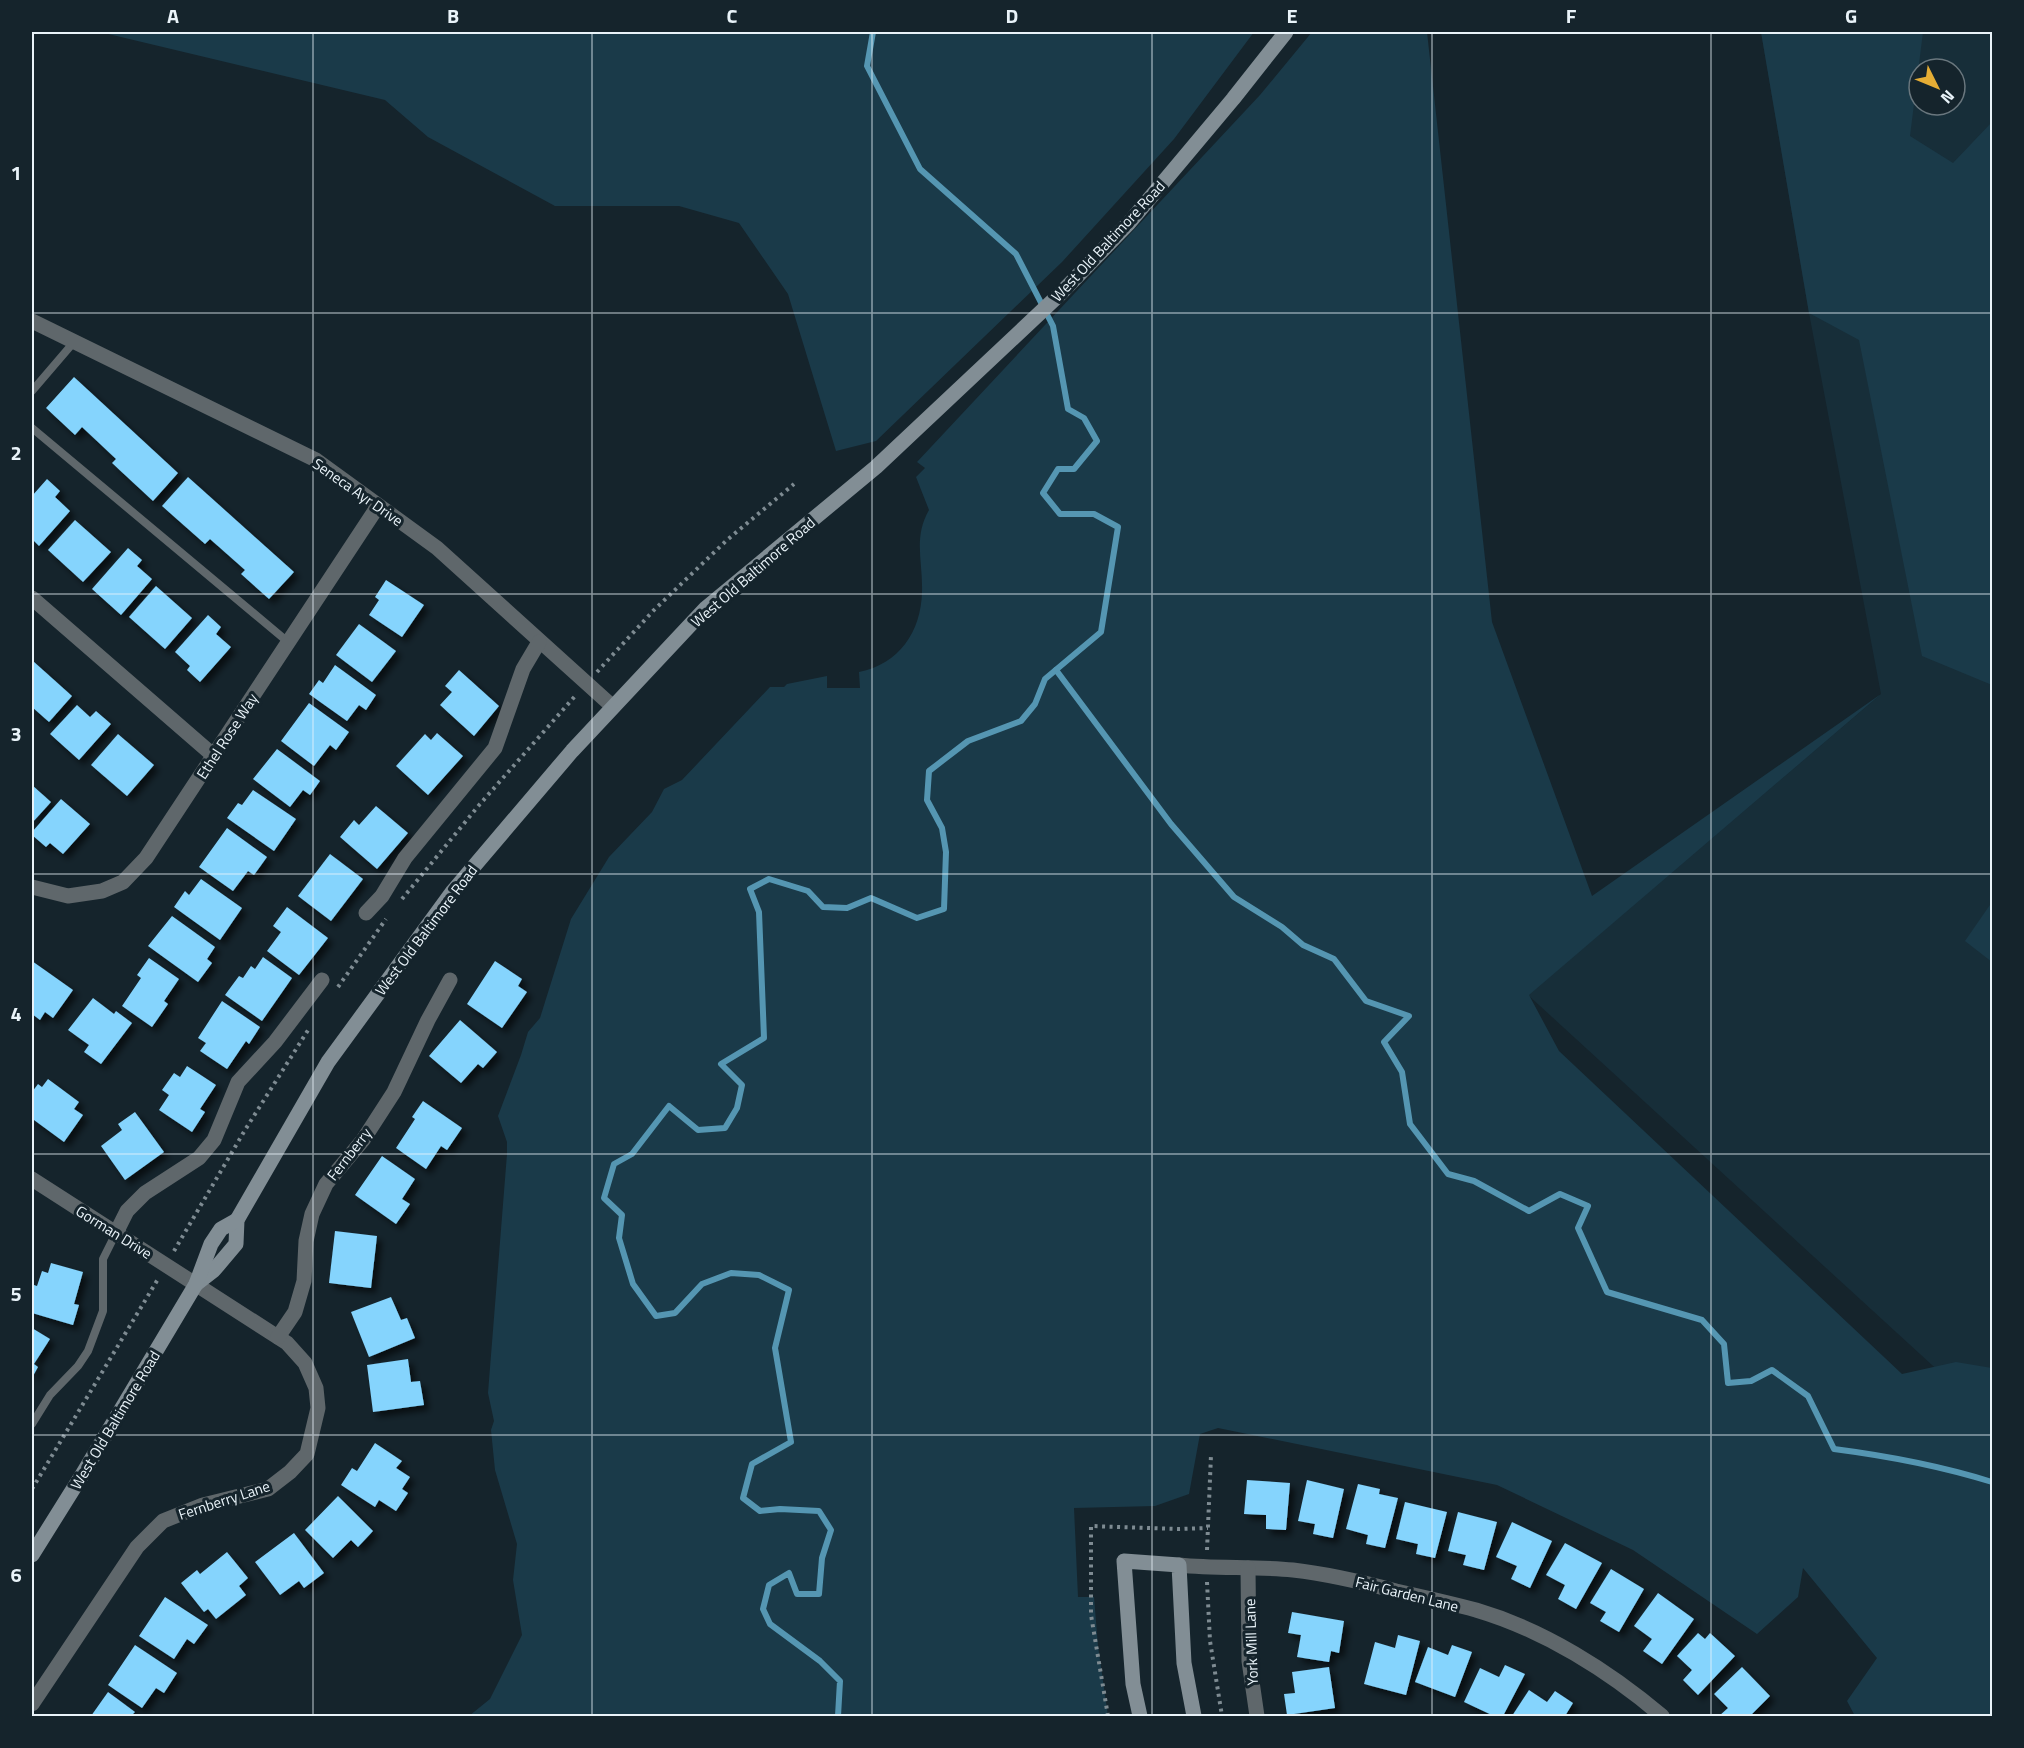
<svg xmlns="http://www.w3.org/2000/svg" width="2024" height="1748" font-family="'Titillium Web',sans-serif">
	<defs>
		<filter id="shadow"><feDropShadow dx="5" dy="5" stdDeviation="3" flood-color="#0009"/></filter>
	</defs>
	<rect width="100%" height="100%" fill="#15242c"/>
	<path fill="#172e39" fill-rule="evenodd" d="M1761,32H1992V1387L1944,1376L1528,995L1881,694L1809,313ZM1919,69H1955V105H1919Z"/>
	<g fill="#1a3a49">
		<path d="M100,32H1254L1174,139L1062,262L876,441L836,451L788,294L739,223L679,206H555L428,137L385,100Z"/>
		<path d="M1312,32H1427L1492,622L1592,896L1881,694L1529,995L1559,1051L1902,1374L1956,1362L1992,1368V1716H1855L1847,1701L1877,1658L1803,1568L1798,1597L1757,1634L1633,1550L1497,1485L1218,1428L1200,1434L1189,1494L1155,1506L1074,1508L1078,1597H1094L1098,1646L1108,1716H469L490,1699L522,1635L513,1580L517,1544L495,1470L491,1430L494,1421L488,1393L507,1154V1142L498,1116L521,1055L528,1032L540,1018L571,919L609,857L652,812L664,789L682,780L770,687H784L787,684L827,676V688H860L859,672C899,664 921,632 922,592C923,561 913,538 929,510L916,477L925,468L917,462L1260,95Z"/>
		<path d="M1761,32H1923L1910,136L1953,163L1992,122V685L1922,656L1859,340L1809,313Z"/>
		<path d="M1992,902V962L1965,941Z"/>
	</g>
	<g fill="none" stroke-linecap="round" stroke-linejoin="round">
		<g stroke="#5596b2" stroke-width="6">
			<path d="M1056,670L1171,824L1234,897L1282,927L1303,945L1334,959L1366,1001L1409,1016L1384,1042L1402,1072L1410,1124L1448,1174L1474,1181L1529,1211L1560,1194L1588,1206L1578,1228L1607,1292L1702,1320L1724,1344L1728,1383L1751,1381L1772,1370L1808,1396L1834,1449C1888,1456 1941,1466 1992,1482"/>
			<path d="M838,1716L840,1681L820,1661L770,1624L763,1609L769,1585L789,1573L797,1594H819L822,1558L831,1530L819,1511L780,1509L760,1511L743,1498L752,1464L791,1442L775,1348L789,1290L759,1275L731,1273L702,1284L675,1313L656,1316L633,1284L619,1238L622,1215L604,1198L614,1164L632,1154L669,1106L698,1130L725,1128L737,1108L742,1085L721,1064L764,1038L759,912L750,889L769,879L808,891L823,907L847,908L871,898L917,918L944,909L946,852L942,828L927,800L929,771L968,741L1021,721L1035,704L1045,679L1101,632L1118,527L1094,514H1060L1043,493L1058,469H1074L1097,441L1084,418L1068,409L1053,326L1016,254L920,169L867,66L873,32"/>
		</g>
	</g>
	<g fill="#85d4fd" filter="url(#shadow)">
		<path d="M74,377L178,473L153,501L112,463L116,459L82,427L75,435L46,408Z"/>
		<path d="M188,477L294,572L269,599L241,574L245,570L210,539L205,544L162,506Z"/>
		<path d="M47,479L60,491L55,497L70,511L39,546L32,539V496Z"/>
		<path d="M75,520L111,552L83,582L48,550Z"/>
		<path d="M128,548L142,560L137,566L152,579L121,615L92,589Z"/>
		<path d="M386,580L424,605L402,637L369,615L379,600L375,597Z"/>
		<path d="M156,586L192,618L165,649L129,617Z"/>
		<path d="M208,615L221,627L216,634L231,647L200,682L187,670L190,666L175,652Z"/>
		<path d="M359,624L396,651L372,682L336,655Z"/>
		<path d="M33,661L72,696L49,722L32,707V663Z"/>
		<path d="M335,665L376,695L366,710L359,705L347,721L309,694L319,680L323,683Z"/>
		<path d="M459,670L499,706L474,736L440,705L452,692L445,686Z"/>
		<path d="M309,703L349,732L336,750L330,745L314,766L281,741Z"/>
		<path d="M77,705L90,717L96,711L111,724L79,760L50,734Z"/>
		<path d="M437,733L463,756L428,795L396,766L425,734L431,740Z"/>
		<path d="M118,734L154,765L127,796L91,765Z"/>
		<path d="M277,749L320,781L310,795L303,790L290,807L253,779Z"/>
		<path d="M32,785L51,802L32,823Z"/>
		<path d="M253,790L296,819L274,851L227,818L238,803L242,805Z"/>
		<path d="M61,799L90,824L63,854L50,843L46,847L32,835V832Z"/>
		<path d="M376,806L408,833L377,869L340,837L354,820L359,825Z"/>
		<path d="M227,828L267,857L254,875L248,871L233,891L199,867Z"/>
		<path d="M330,854L363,879L331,921L298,896Z"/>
		<path d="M201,879L242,908L220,940L174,907L185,891L189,895Z"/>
		<path d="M287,907L328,938L299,975L267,951L281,932L273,926Z"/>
		<path d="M172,916L215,947L207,959L212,963L198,982L148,946Z"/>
		<path d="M263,957L292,978L262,1021L225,995L239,976L243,978L251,966L255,969Z"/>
		<path d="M149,958L179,979L164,1001L168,1004L152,1027L122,1006L141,978L137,975Z"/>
		<path d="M32,961L73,990L53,1018L45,1012L40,1020L32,1014Z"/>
		<path d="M495,961L522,979L518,986L527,992L502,1028L467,1004Z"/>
		<path d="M93,998L114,1014L116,1011L132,1023L101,1064L84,1052L89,1045L68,1030Z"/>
		<path d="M222,1001L260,1027L249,1044L246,1041L227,1069L200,1051L206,1043L198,1038Z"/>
		<path d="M460,1020L497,1052L483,1068L478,1064L461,1083L429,1056Z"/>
		<path d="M187,1066L216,1085L200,1109L205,1112L192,1132L159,1110L169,1095L162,1090L174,1073L180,1077Z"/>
		<path d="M48,1079L79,1102L74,1109L83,1115L64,1142L34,1120L32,1124V1092L38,1084L42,1087Z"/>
		<path d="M423,1101L462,1128L447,1150L441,1146L426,1169L396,1148L415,1119L412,1117Z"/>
		<path d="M135,1112L164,1152L125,1180L101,1146L122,1130L118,1124Z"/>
		<path d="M382,1156L415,1179L402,1199L410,1204L396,1224L355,1195Z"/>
		<path d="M335,1231L377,1236L371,1288L329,1283Z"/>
		<path d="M51,1263L83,1272L74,1304L79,1305L73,1325L32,1313V1295L34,1285L37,1286L42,1271L48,1273Z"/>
		<path d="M391,1297L401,1320L407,1318L415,1338L369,1357L351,1312Z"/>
		<path d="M32,1328L50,1339L34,1364L38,1367L32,1378Z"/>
		<path d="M408,1359L411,1382L420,1381L424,1405L373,1412L367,1365Z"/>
		<path d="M375,1443L402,1461L396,1468L410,1477L402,1489L408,1493L396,1511L379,1500L375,1507L341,1485L352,1468L357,1471Z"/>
		<path d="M1247,1480L1290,1483L1286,1530L1266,1529V1515L1244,1514Z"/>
		<path d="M1307,1480L1344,1489L1333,1538L1313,1534L1315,1524L1298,1521Z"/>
		<path d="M1358,1484L1380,1489L1379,1494L1398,1498L1385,1548L1366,1544L1368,1535L1346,1529Z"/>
		<path d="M338,1496L373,1531L358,1547L351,1540L333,1558L305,1530Z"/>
		<path d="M1405,1502L1447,1512L1435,1558L1416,1554L1418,1544L1396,1539Z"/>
		<path d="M1458,1512L1497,1522L1484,1570L1463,1565L1466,1555L1448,1551Z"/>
		<path d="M1512,1522L1552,1541L1530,1588L1511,1579L1517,1566L1496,1557Z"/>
		<path d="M294,1533L324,1573L304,1588L299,1581L280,1595L255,1562Z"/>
		<path d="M1565,1543L1602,1563L1576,1609L1558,1599L1565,1585L1546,1575Z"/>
		<path d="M227,1552L248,1578L239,1586L246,1595L216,1619L208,1609L204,1612L181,1583L197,1570L200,1574Z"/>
		<path d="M1611,1569L1644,1589L1619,1632L1600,1621L1606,1612L1590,1603Z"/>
		<path d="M1658,1593L1694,1619L1662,1664L1643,1651L1652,1639L1634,1626Z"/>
		<path d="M165,1597L208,1625L194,1644L187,1639L174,1659L139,1636Z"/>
		<path d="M1292,1612L1344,1621L1339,1653L1331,1651L1329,1662L1297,1657L1301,1635L1288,1633Z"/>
		<path d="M1698,1633L1705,1639L1710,1633L1735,1656L1698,1695L1683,1680L1692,1670L1677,1656Z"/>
		<path d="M1398,1635L1420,1641L1406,1695L1364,1684L1375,1642L1395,1648Z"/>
		<path d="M135,1645L177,1673L164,1693L156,1688L142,1708L108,1685Z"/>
		<path d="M1452,1645L1472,1652L1455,1697L1415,1682L1428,1647L1448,1655Z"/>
		<path d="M1505,1665L1525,1674L1503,1716H1494L1464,1702L1480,1668L1499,1677Z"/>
		<path d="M1329,1667L1335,1708L1287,1715L1284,1694L1295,1693L1292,1672Z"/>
		<path d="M1742,1667L1770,1696L1750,1716H1719L1728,1708L1714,1694Z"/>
		<path d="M1529,1690L1547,1702L1555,1691L1573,1703L1565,1716H1512Z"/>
		<path d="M108,1692L135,1712L131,1716H91Z"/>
	</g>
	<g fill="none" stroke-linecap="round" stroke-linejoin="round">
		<g stroke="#7e8b92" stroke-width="4" stroke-dasharray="3 4.5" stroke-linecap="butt">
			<path d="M597,672L653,611L727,540L794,484"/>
			<path d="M402,899L480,804L576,695"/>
			<path d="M338,987L386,919"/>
			<path d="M174,1251L245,1130L310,1027"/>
			<path d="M32,1489L158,1279"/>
			<path d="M1207,1550L1211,1455"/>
			<path d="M1207,1582L1210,1641L1222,1716"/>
			<path d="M1108,1716L1091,1615V1526L1179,1529L1208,1528"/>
		</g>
		<g stroke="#5f676b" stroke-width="8">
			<path d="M32,391L74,342"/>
			<path d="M32,428L288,642"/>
			<path d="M32,1424L50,1395L78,1366L88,1351L103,1311V1259L116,1233"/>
		</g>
		<g stroke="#5f676b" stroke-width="15">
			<path d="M32,321L316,460L437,548L612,706"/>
			<path d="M32,598L214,756"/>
			<path d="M32,887L68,896L102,891L123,882L146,858L378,506"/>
			<path d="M366,913L382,896L405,858L495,748L523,669L539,642"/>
			<path d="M32,1179L287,1343L305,1363L316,1388L318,1408L307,1454L290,1472L268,1489L203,1505L163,1521L137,1547L32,1704"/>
			<path d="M116,1233L127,1211L145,1193L199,1158L214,1140L238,1082L275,1042L322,980"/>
			<path d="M278,1337L295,1312L304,1281L306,1241L312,1214L326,1184L363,1140L394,1092L428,1020L450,980"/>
			<path d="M1179,1565C1217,1569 1255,1566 1293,1570C1328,1574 1362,1582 1396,1591C1423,1597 1450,1603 1476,1610C1544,1630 1609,1671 1662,1716"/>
			<path d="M1248,1568L1249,1661L1257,1716"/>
		</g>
		<g stroke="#828e95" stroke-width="15">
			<path d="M196,1284L214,1270L236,1244L237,1220L328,1062L453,891L572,751L706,608L876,467L1060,294L1129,223L1233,99L1286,32"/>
			<path d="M32,1555L82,1475L196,1284L211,1244L221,1229L237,1220"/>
			<path d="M1140,1716L1133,1684L1124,1561L1179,1565L1184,1663L1194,1716"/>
		</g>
	</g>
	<path fill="none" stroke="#e9f3f9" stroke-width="1.5" stroke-opacity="0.55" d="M313,32V1716M592,32V1716M872,32V1716M1152,32V1716M1432,32V1716M1711,32V1716M32,313H1992M32,594H1992M32,874H1992M32,1154H1992M32,1435H1992"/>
	<g text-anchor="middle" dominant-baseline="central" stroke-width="6" stroke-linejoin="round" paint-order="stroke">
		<g font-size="15" fill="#e9f3f9" stroke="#15242c">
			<text transform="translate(1108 241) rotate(-47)">West Old Baltimore Road</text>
			<text transform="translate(358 492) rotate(35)">Seneca Ayr Drive</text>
			<text transform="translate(753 572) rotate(-41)">West Old Baltimore Road</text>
			<text transform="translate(227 736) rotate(-57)">Ethel Rose Way</text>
			<text transform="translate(426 930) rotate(-53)">West Old Baltimore Road</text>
			<text transform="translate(349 1154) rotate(-52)">Fernberry</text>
			<text transform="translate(114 1232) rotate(32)">Gorman Drive</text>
			<text transform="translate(115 1420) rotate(-59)">West Old Baltimore Road</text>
			<text transform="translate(224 1500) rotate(-18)">Fernberry Lane</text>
			<text transform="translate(1407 1594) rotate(14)">Fair Garden Lane</text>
			<text transform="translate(1251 1642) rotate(-92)">York Mill Lane</text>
		</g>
	</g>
	<rect width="2024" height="1748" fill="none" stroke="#15242c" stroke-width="66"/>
	<g transform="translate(1937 87) rotate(133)"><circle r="28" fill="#15242c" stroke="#6a777e" stroke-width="1.5"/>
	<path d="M0-4.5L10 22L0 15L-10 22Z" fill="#e5ad35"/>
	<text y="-9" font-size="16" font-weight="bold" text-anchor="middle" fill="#e9f3f9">N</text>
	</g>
	<rect x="33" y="33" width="1958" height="1682" fill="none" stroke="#e9f3f9" stroke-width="2"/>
	<g font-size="20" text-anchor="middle" font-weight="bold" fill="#e9f3f9">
		<text x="173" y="23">A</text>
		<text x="453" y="23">B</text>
		<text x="732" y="23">C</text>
		<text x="1012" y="23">D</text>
		<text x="1292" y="23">E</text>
		<text x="1571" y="23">F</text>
		<text x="1851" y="23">G</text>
		<text x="16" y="180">1</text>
		<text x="16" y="460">2</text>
		<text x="16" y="741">3</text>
		<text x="16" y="1021">4</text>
		<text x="16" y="1301">5</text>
		<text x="16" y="1582">6</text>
	</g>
</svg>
